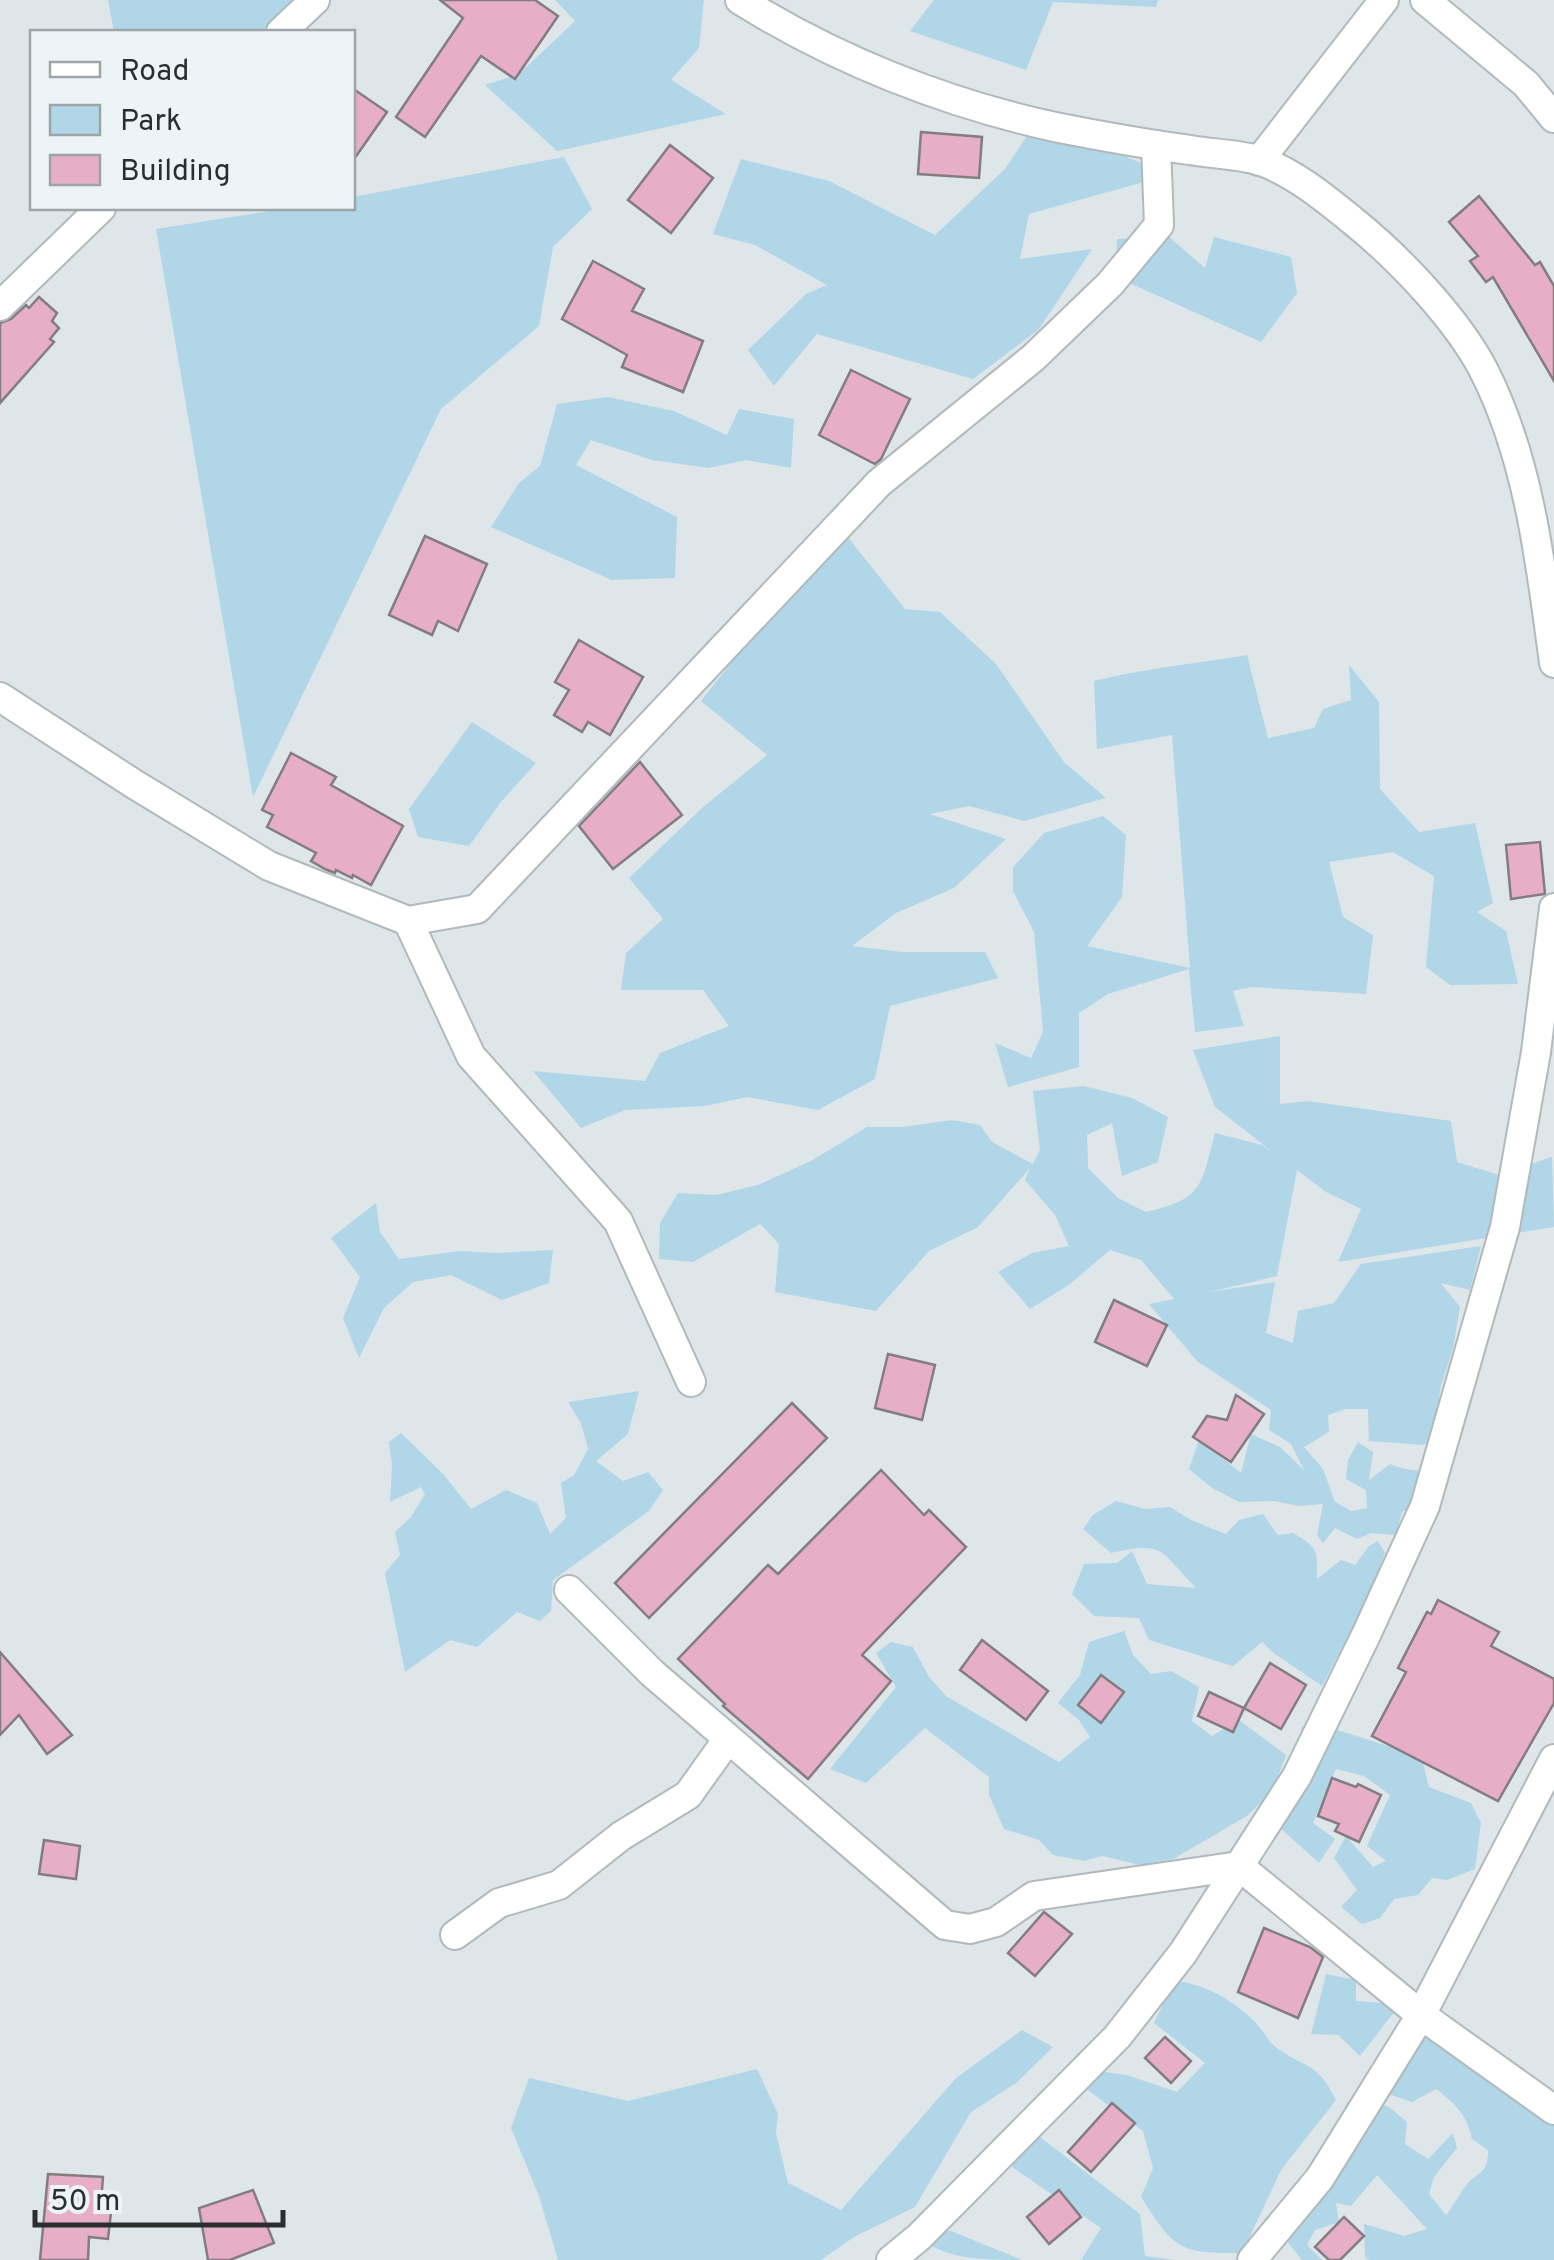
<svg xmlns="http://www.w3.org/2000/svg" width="1554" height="2260" font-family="Overpass,sans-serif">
	<rect width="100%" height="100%" fill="#dee6ea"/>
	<g fill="#b0d6e7">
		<path d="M108,0H296L263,32H114Z"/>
		<path d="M555,0H704L699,48L671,80L726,114L557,151L485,85L519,74L575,21Z"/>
		<path d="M934,0H1158L1156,7L1053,2L1026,70L910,31Z"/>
		<path d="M1036,122L1157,169L1140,183L1029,214L1020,259L1092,249L1039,329L973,379L817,334L774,386L748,350L806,294L827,285L755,245L713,234L741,159L829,181L935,235L1005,169Z"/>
		<path d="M564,157L592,209L553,247L539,326L441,409L253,797L156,229L289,208H352L353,197Z"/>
		<path d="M1169,237L1205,268L1214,237L1291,257L1297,293L1261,342L1116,277L1117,239Z"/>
		<path d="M608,397L674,411L727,435L739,409L794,419L791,468L746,460L709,468L652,460L591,440L576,465L677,517L675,578L612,580L491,527L519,483L540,466L557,404Z"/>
		<path d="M839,526L905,609L940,612L996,664L1064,762L1106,798L1024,821L969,806L930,814L1006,839L954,888L896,913L852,946L902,952H985L998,978L890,1006L875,1079L818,1110L747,1097L705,1106L625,1110L581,1128L533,1071L645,1081L660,1053L729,1026L703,990H621L626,953L663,919L629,878L702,808L767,755L701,701Z"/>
		<path d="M1247,655L1268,738L1314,728L1323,709L1351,700L1349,665L1379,702L1380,789L1419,832L1475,823L1493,903L1477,912L1506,931L1518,984L1450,985L1426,967L1434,876L1393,852L1329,862L1343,917L1373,935L1366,994L1251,987L1233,991L1244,1026L1195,1032L1189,969L1108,994L1079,1013V1067L1008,1087L995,1043L1031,1058L1043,1032L1034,932L1013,891V867L1044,833L1103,816L1126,835L1122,897L1087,946L1190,968L1172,735L1097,749L1094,681C1145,668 1195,664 1247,655Z"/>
		<path d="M472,722L536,763L501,802L469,846L418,837L409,809Z"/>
		<path d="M1280,1036V1104L1308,1101L1451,1121L1457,1162L1499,1175L1552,1157L1554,1227L1338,1262L1361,1209L1326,1192L1297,1170L1277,1276L1209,1292L1275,1282L1266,1333L1293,1343L1298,1311L1334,1303L1361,1264L1481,1246L1470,1290L1441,1283L1460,1307L1453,1348L1440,1389L1436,1439L1423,1445L1369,1441L1368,1409H1345L1328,1415L1329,1432L1304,1447L1323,1469L1335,1502L1351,1511L1367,1508L1366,1490L1346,1479L1348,1460L1358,1442L1373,1452L1369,1480L1390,1464C1406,1472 1418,1468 1434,1475L1440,1496L1402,1512L1396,1535L1371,1533L1357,1539L1335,1528L1323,1543L1317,1535L1323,1504L1299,1506L1274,1501L1239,1502L1212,1488L1189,1469L1199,1440L1241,1473L1251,1434L1280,1447L1304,1470L1291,1444L1269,1430L1271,1410L1197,1361L1149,1304L1174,1299L1141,1260L1110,1250L1070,1284L1030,1309L998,1272L1032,1253L1069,1246L1055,1215L1025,1180L1030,1168L978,1227L929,1251L876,1311L775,1292L779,1244L760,1224L693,1262L659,1259L660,1223L678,1193L716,1195L758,1185L811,1161L867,1127H903L952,1120L980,1125L992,1142L1033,1164L1040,1150L1033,1091L1084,1086L1132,1098L1168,1117L1158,1162L1122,1176L1112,1123L1087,1135L1088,1168L1118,1198L1146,1212C1204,1199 1201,1185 1215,1133L1262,1145L1274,1153L1215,1107L1193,1050Z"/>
		<path d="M376,1203L380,1232L399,1259L460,1251L497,1253L553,1250L549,1283L502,1300L451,1275L413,1282L384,1308L359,1358L343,1318L360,1277L331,1238Z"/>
		<path d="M639,1391L628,1434L596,1461L623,1481L648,1472L663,1490L649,1511L553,1580L551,1611L540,1621L517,1612L477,1647L450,1640L405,1672L385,1573L400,1555L395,1532L411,1517L425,1494L421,1487L390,1502L392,1465L389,1442L401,1433L444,1475L471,1509L506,1490L537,1503L550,1534L566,1518L561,1483L574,1475L588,1449L581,1423L568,1402Z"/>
		<path d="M1116,1501L1145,1509L1170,1507L1193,1521L1226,1534L1239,1520L1263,1514L1278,1535L1293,1533C1319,1548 1317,1550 1317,1579L1341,1560L1355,1565L1369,1546L1378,1541L1385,1553L1372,1590L1322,1686L1275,1654L1262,1642L1233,1666L1149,1640L1139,1618L1094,1616L1072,1594L1084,1564L1117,1563L1132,1551L1147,1584L1196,1588C1159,1550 1166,1541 1111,1553L1083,1529L1093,1515Z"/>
		<path d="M1124,1631L1133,1655L1151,1674L1171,1671L1199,1687L1192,1721L1212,1736L1239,1720L1286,1755L1272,1792L1247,1816L1173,1859L1140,1865L1102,1856L1084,1861L1053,1855L1039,1840L1004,1829L989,1795V1777L925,1728L866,1783L830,1769L896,1687L876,1653L891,1642L913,1647L929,1677L946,1696L1059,1762L1090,1737L1079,1720L1058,1703L1080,1675L1089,1642Z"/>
		<path d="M1322,1725L1394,1748L1423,1763L1429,1787L1471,1803L1481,1823L1475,1869L1447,1880L1432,1878L1418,1895L1394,1899L1380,1918L1362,1924L1341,1907L1357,1890L1334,1858L1346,1836L1373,1867L1386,1861L1367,1846L1390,1795L1364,1776L1336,1769L1313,1823L1335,1839L1319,1863L1278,1826L1292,1784L1302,1727Z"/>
		<path d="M1326,1974L1356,1980V2001L1382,2003L1400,1981L1413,1988L1360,2056L1338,2035L1311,2034Z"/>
		<path d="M1175,1980C1206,1986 1228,1997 1252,2019C1262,2028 1268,2042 1278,2049C1309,2070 1317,2062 1336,2100L1281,2170L1242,2253C1178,2254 1174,2248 1141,2197L1153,2168L1143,2131L1085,2088L1098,2071L1126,2075L1177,2092L1205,2063L1154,2023Z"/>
		<path d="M1438,2016L1554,2122V2260H1369L1365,2257L1364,2224L1404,2236L1427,2229L1377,2175L1351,2206L1336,2203L1339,2222L1315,2230L1307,2245L1322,2260H1302L1280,2233L1336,2165L1350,2156L1377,2103L1389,2107L1407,2122L1405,2144L1428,2159L1453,2133L1457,2148L1434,2177L1429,2194L1446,2215C1453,2206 1458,2197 1464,2188C1476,2170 1488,2178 1488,2150L1472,2139C1467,2115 1455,2103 1436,2089L1412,2102L1371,2088Z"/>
		<path d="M1022,2030L1053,2047L1016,2083L971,2112L915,2207L854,2237L821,2260H558L539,2196L511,2128L529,2078L628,2101L757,2069L778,2114L776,2133L788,2183L841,2210L956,2078Z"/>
		<path d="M1027,2127L1140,2214L1145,2256L1176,2260H1081L1101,2228L1012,2167Z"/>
		<path d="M951,2231L1022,2260C985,2260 945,2260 919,2237Z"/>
	</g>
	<g fill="#e7aec8" stroke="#847d80" stroke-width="2.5">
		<path d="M440,0H535L558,16L515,79L481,56L425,137L396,117L463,18Z"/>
		<path d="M352,88L387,112L352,162Z"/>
		<path d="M921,132L982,137L979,178L918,174Z"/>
		<path d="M670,145L713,178L671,233L628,200Z"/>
		<path d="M1479,196L1535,265L1540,262L1554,286V381L1493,277L1486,282L1470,261L1478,256L1449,222Z"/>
		<path d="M593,261L644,289L632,311L703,341L683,392L622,367L627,355L562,319Z"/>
		<path d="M39,297L57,313L52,321L59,328L50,339L54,342L0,403V323L11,319L26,305L29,308Z"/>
		<path d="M851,370L910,399L881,459L875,464L819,435Z"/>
		<path d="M425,536L487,564L458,631L438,621L432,635L389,615Z"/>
		<path d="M579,640L643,677L610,735L588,722L582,732L554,715L569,690L555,682Z"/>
		<path d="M291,753L336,777L331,785L403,826L371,885L353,875L352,878L336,870L335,873L325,869L311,861L316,853L267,827L273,815L262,810Z"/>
		<path d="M640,762L682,815L613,869L579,826Z"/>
		<path d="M1540,842L1545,894L1511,899L1506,845Z"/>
		<path d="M1114,1300L1167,1325L1147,1366L1095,1342Z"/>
		<path d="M888,1354L935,1365L922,1420L875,1408Z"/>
		<path d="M1236,1395L1264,1414L1231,1462L1193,1437L1207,1416L1227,1420Z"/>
		<path d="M792,1403L827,1438L649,1618L615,1583Z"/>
		<path d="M881,1470L924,1515L929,1510L966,1547L862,1655L891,1681L808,1779L723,1706L725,1704L678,1659L768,1565L778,1574Z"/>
		<path d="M1438,1600L1499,1632L1491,1646L1554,1679V1703L1498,1801L1372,1736L1406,1672L1398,1668L1427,1612L1431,1614Z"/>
		<path d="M982,1640L1048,1691L1026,1720L960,1670Z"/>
		<path d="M0,1652L72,1735L47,1754L19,1715L0,1735Z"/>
		<path d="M1270,1663L1306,1685L1281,1729L1244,1708Z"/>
		<path d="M1101,1675L1124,1692L1101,1723L1078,1705Z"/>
		<path d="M1209,1692L1244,1708L1233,1732L1198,1716Z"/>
		<path d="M1332,1778L1356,1787L1358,1784L1381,1795L1359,1842L1335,1831L1339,1824L1318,1816Z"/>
		<path d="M44,1840L80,1846L76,1879L39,1874Z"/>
		<path d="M1044,1912L1072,1934L1035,1976L1008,1953Z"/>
		<path d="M1264,1928L1310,1947L1323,1957L1298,2018L1238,1992Z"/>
		<path d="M1165,2037L1191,2061L1171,2083L1145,2058Z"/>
		<path d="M1112,2103L1135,2123L1091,2172L1068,2152Z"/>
		<path d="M48,2174L103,2177L101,2203L112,2204L108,2239L89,2237L88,2260H40Z"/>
		<path d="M253,2190L274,2243L230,2260H208L199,2208Z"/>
		<path d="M1059,2190L1081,2217L1049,2244L1027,2217Z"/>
		<path d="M1344,2217L1364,2236L1340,2260H1329L1315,2247Z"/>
	</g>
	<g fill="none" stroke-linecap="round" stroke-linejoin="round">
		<g stroke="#b1b9bc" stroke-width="32">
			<g id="minor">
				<path d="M740,0C836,60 945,103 1055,127C1100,136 1145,144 1190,150C1212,154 1236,154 1258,160C1292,171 1326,199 1353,221C1399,258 1456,318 1483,369C1529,458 1541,565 1554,663"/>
				<path d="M1425,0L1526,84L1554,118"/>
				<path d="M281,32L315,0"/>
				<path d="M1259,161L1384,0"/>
				<path d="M0,306L101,208"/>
				<path d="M0,697L134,784L269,866L408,921L477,909L879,483L1033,358L1110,284L1159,225L1156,145"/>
				<path d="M408,921L471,1056L618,1221L691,1382"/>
				<path d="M569,1590L652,1673L945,1925L970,1929L996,1922L1034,1896L1239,1866L1421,2015L1554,2110"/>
				<path d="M455,1935L499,1903L559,1885L621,1836L688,1795L728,1739"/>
				<path d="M891,2260L919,2237L1117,2037L1183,1953L1297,1776L1366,1635L1425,1506L1505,1227L1536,1052L1554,908"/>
				<path d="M1252,2260L1320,2178L1421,2015L1554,1759"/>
			</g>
		</g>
		<use href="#minor" stroke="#fff" stroke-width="28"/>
	</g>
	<rect x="30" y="30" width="325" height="180" fill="#ecf4f7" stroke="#9fa5a7" stroke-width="2.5"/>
	<rect x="50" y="62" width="50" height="15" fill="#ffffff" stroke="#9fa5a7" stroke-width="2.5"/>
	<text x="120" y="80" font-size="30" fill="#2b2e2f">Road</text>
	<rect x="50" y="105" width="50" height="30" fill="#b0d6e7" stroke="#9fa5a7" stroke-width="2.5"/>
	<text x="120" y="130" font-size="30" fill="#2b2e2f">Park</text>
	<rect x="50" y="155" width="50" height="30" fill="#e7aec8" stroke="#9fa5a7" stroke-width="2.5"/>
	<text x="120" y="180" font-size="30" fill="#2b2e2f">Building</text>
	<path d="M35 2210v15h248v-15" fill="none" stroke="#2b2e2f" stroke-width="5"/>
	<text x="50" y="2210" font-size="30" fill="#2b2e2f" stroke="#ecf4f7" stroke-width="8" paint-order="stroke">50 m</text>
</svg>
